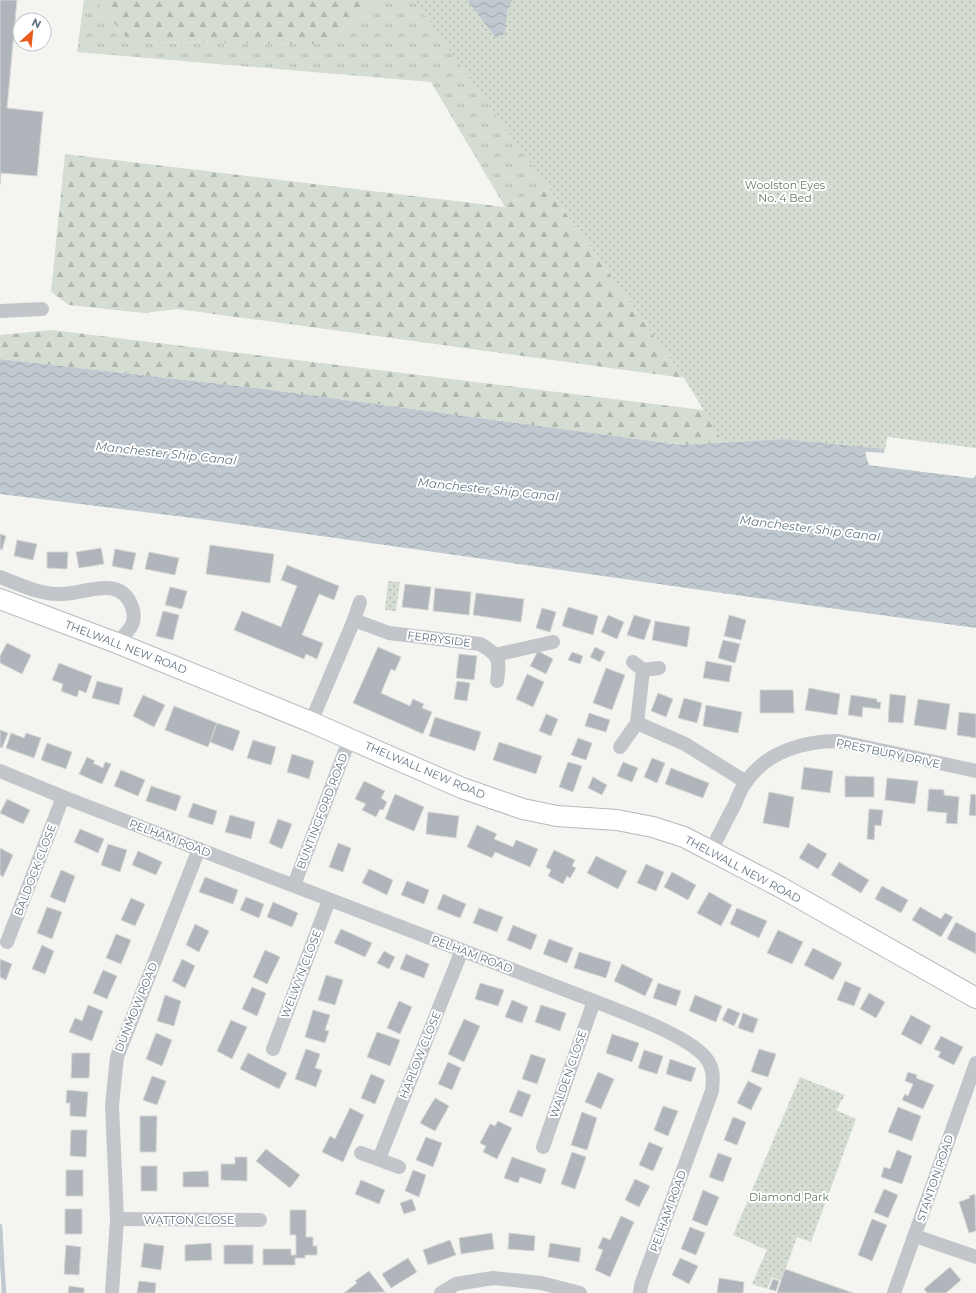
<svg xmlns="http://www.w3.org/2000/svg" width="976" height="1293" font-family="Montserrat,sans-serif">
	<defs>
		<pattern id="grass-tufts" width="24" height="20" patternUnits="userSpaceOnUse"><rect width="24" height="20" fill="#d5dcd1"/><path d="M3 7l-1-3M5 7V3M7 7l1-3M15 17l-1-3M17 17v-4M19 17l1-3" fill="none" stroke="#b0b7af"/></pattern>
		<pattern id="forest-firs" width="22" height="20" patternUnits="userSpaceOnUse"><rect width="22" height="20" fill="#d5dcd1"/><path d="M5 1l3.5 6h-7zM16 11l3.5 6h-7z" fill="#b0b7af"/></pattern>
		<pattern id="park-dots" width="8" height="8" patternUnits="userSpaceOnUse"><rect width="8" height="8" fill="#d5dcd1"/><path d="M2 2h.1M6 6h.1" fill="none" stroke="#b0b7af" stroke-width="1.8" stroke-linecap="round"/></pattern>
		<pattern id="water-waves" width="16" height="10" patternUnits="userSpaceOnUse"><rect width="16" height="10" fill="#c0c9cf"/><path d="M0 5q4-4 8 0t8 0" fill="none" stroke="#9fa8ad"/></pattern>
	</defs>
	<rect width="100%" height="100%" fill="#f4f5f0"/>
	<path fill="url(#grass-tufts)" d="M84,0H95L130,42L322,44L369,9L377,0H436L490,106L684,378L549,190L512,201L505,207L431,82L77,52Z"/>
	<g fill="url(#forest-firs)">
		<path d="M95,0H377L369,9L322,44L130,42Z"/>
		<path d="M65,154L505,207L512,201L549,190L684,378L178,309L144,313L69,305L51,292Z"/>
		<path d="M52,330L703,410L887,437L885,449L784,439L682,445L257,388L0,359V335Z"/>
	</g>
	<g fill="url(#park-dots)">
		<path d="M414,0H976V448L887,437L885,449L784,439L723,442L684,378Z"/>
		<path d="M388,581L400,582L396,611L385,610Z"/>
		<path d="M800,1077L845,1095L836,1110L856,1119L811,1242L797,1237L781,1281L772,1277L767,1289L752,1284L767,1250L733,1235Z"/>
	</g>
	<g fill="url(#water-waves)">
		<path d="M467,0H512L507,11L505,34L496,38Z"/>
		<path d="M0,359L257,388L682,445L784,439L885,449L884,453L866,452L869,465L973,478L976,475V628L800,604L208,520L0,494Z"/>
	</g>
	<path fill="#f4f5f0" d="M885,448L887,450L885,455L868,454L871,463L972,476L976,473V475L973,478L869,465L865,452L884,453Z"/>
	<g fill="none" stroke-linecap="round" stroke-linejoin="round">
		<path stroke="#c0c9cf" stroke-width="4.5" d="M0,1226L4,1293"/>
	</g>
	<g fill="#afb5bb" stroke="#d6d6d3">
		<path d="M0,0H17L7,108L43,112L37,176L1,173L0,185Z"/>
		<path d="M0,534L6,536L2,550L0,549Z"/>
		<path d="M17,540L37,544L33,560L14,556Z"/>
		<path d="M210,545L274,554L270,583L206,574Z"/>
		<path d="M101,548L104,564L79,568L76,552Z"/>
		<path d="M115,549L136,553L132,570L112,566Z"/>
		<path d="M47,552H68L67,569L47,568Z"/>
		<path d="M149,552L179,558L175,575L145,569Z"/>
		<path d="M287,565L339,586L334,600L319,594L302,635L323,643L317,659L306,654L304,659L234,630L242,611L281,627L297,586L281,580Z"/>
		<path d="M405,584L431,587L428,610L402,607Z"/>
		<path d="M170,587L187,591L182,609L165,605Z"/>
		<path d="M435,588L471,592L469,615L433,611Z"/>
		<path d="M476,593L524,599L521,622L473,615Z"/>
		<path d="M568,607L598,616L593,635L562,626Z"/>
		<path d="M542,608L556,612L550,632L536,628Z"/>
		<path d="M163,611L179,615L173,640L156,636Z"/>
		<path d="M608,615L624,622L617,639L601,632Z"/>
		<path d="M634,615L651,620L644,640L627,635Z"/>
		<path d="M729,615L746,620L741,640L724,636Z"/>
		<path d="M655,621L690,627L687,647L652,640Z"/>
		<path d="M723,640L740,644L735,663L718,658Z"/>
		<path d="M7,643L31,655L22,674L0,663V656Z"/>
		<path d="M378,647L401,657L395,671L391,669L381,693L410,706L413,699L424,704L422,708L432,712L423,734L353,703Z"/>
		<path d="M595,647L605,652L600,662L590,657Z"/>
		<path d="M538,651L553,659L546,674L530,666Z"/>
		<path d="M572,652L583,656L580,664L568,660Z"/>
		<path d="M459,654L477,656L474,680L456,678Z"/>
		<path d="M706,661L732,666L729,682L703,678Z"/>
		<path d="M59,663L92,676L86,693L79,690L77,697L61,691L63,684L52,680Z"/>
		<path d="M606,668L625,675L612,710L593,703Z"/>
		<path d="M527,674L544,682L533,707L516,699Z"/>
		<path d="M97,681L123,688L119,705L92,698Z"/>
		<path d="M457,681L470,683L467,701L454,699Z"/>
		<path d="M809,688L840,694L837,715L805,710Z"/>
		<path d="M760,690H793L794,713H760Z"/>
		<path d="M658,693L673,699L666,717L651,711Z"/>
		<path d="M890,694L906,696L903,723L888,722Z"/>
		<path d="M143,695L165,705L154,727L133,716Z"/>
		<path d="M851,695L877,699V702H881L880,709L863,707L862,717L848,715Z"/>
		<path d="M684,698L702,703L697,723L678,718Z"/>
		<path d="M918,699L950,704L946,730L914,725Z"/>
		<path d="M706,705L742,712L738,733L703,726Z"/>
		<path d="M174,706L217,723L208,747L165,730Z"/>
		<path d="M959,712L976,714V738L957,735Z"/>
		<path d="M589,713L610,720L606,732L585,726Z"/>
		<path d="M546,714L558,719L551,736L539,731Z"/>
		<path d="M435,717L481,732L475,751L429,736Z"/>
		<path d="M217,723L240,731L233,751L210,742Z"/>
		<path d="M0,730L8,733L2,748L0,747Z"/>
		<path d="M11,733L24,738L26,733L41,738L34,758L6,748Z"/>
		<path d="M578,738L592,743L586,760L571,755Z"/>
		<path d="M253,740L276,747L271,765L247,758Z"/>
		<path d="M499,742L542,756L536,774L493,760Z"/>
		<path d="M47,743L72,752L66,769L41,760Z"/>
		<path d="M292,754L314,761L309,779L287,772Z"/>
		<path d="M87,757L95,761L93,763L103,768L105,762L111,764L102,784L79,774Z"/>
		<path d="M652,758L665,763L657,783L644,777Z"/>
		<path d="M568,762L582,766L573,792L559,787Z"/>
		<path d="M623,762L638,768L632,782L617,776Z"/>
		<path d="M804,767L833,771L830,793L801,789Z"/>
		<path d="M671,768L709,783L703,798L665,784Z"/>
		<path d="M121,770L145,780L138,796L114,786Z"/>
		<path d="M845,776L874,777V797H845Z"/>
		<path d="M593,777L607,785L602,795L588,788Z"/>
		<path d="M887,778L918,781L915,804L885,800Z"/>
		<path d="M364,781L385,791L381,798L387,802L383,810L380,809L376,817L362,810L366,804L355,799Z"/>
		<path d="M151,786L181,796L176,811L146,801Z"/>
		<path d="M929,789L944,790V795L959,797L957,824L946,823L947,813L927,811Z"/>
		<path d="M769,792L794,797L789,828L763,823Z"/>
		<path d="M395,794L424,807L414,831L385,819Z"/>
		<path d="M971,794L976,795V816L969,815Z"/>
		<path d="M7,799L30,810L23,824L0,813Z"/>
		<path d="M193,803L217,811L213,825L188,817Z"/>
		<path d="M869,809L883,810L881,826L875,825L874,840L867,839Z"/>
		<path d="M428,812L459,816L456,838L426,834Z"/>
		<path d="M230,815L255,822L251,839L225,832Z"/>
		<path d="M278,819L292,824L282,849L269,843Z"/>
		<path d="M477,825L497,834L494,839L513,847L516,840L538,849L530,867L495,852L492,858L467,847Z"/>
		<path d="M80,829L104,839L98,853L74,842Z"/>
		<path d="M338,843L351,848L343,872L329,867Z"/>
		<path d="M808,843L827,854L818,869L799,858Z"/>
		<path d="M108,844L127,850L120,872L101,865Z"/>
		<path d="M0,848L13,855L3,877L0,875Z"/>
		<path d="M554,850L575,860L572,866L576,868L570,878L567,876L563,884L548,876L551,870L546,867Z"/>
		<path d="M138,851L162,862L156,875L132,865Z"/>
		<path d="M596,856L627,871L618,889L587,873Z"/>
		<path d="M839,862L869,880L861,893L831,875Z"/>
		<path d="M646,864L664,872L656,891L637,883Z"/>
		<path d="M369,869L393,880L387,895L362,883Z"/>
		<path d="M61,870L75,876L65,903L50,897Z"/>
		<path d="M672,872L696,885L688,900L664,887Z"/>
		<path d="M205,877L238,890L233,904L199,892Z"/>
		<path d="M407,881L429,890L424,904L401,895Z"/>
		<path d="M882,886L908,900L901,913L875,899Z"/>
		<path d="M709,892L732,905L721,926L697,913Z"/>
		<path d="M443,894L466,904L460,918L437,909Z"/>
		<path d="M246,897L264,904L259,918L240,910Z"/>
		<path d="M131,898L145,904L135,926L121,920Z"/>
		<path d="M273,902L298,913L292,927L267,917Z"/>
		<path d="M47,907L62,912L52,939L37,933Z"/>
		<path d="M920,907L941,919L945,913L953,917L941,937L912,920Z"/>
		<path d="M479,908L503,917L497,932L473,923Z"/>
		<path d="M737,908L767,921L759,938L730,924Z"/>
		<path d="M956,922L976,933V954L947,939Z"/>
		<path d="M195,924L209,931L199,952L186,945Z"/>
		<path d="M513,925L537,935L531,950L507,940Z"/>
		<path d="M341,929L372,943L365,957L334,943Z"/>
		<path d="M778,930L803,942L792,964L767,953Z"/>
		<path d="M116,934L131,940L121,964L106,958Z"/>
		<path d="M549,939L573,948L567,963L543,954Z"/>
		<path d="M42,945L54,951L45,974L32,969Z"/>
		<path d="M813,948L842,963L833,980L804,965Z"/>
		<path d="M265,950L280,957L267,984L253,977Z"/>
		<path d="M384,951L395,957L389,969L377,963Z"/>
		<path d="M579,952L611,962L606,978L574,968Z"/>
		<path d="M406,954L429,964L424,978L400,969Z"/>
		<path d="M0,959L12,964L6,980L0,977Z"/>
		<path d="M182,959L195,966L185,988L172,981Z"/>
		<path d="M622,964L653,979L645,996L614,981Z"/>
		<path d="M103,970L117,976L107,999L93,993Z"/>
		<path d="M326,975L343,980L335,1005L318,1000Z"/>
		<path d="M845,981L861,988L854,1006L837,1000Z"/>
		<path d="M480,983L504,990L498,1006L475,999Z"/>
		<path d="M658,983L681,991L676,1006L653,998Z"/>
		<path d="M252,987L266,993L257,1016L242,1009Z"/>
		<path d="M869,993L885,1002L876,1018L860,1009Z"/>
		<path d="M165,995L181,1001L174,1026L157,1021Z"/>
		<path d="M695,995L722,1006L716,1022L689,1011Z"/>
		<path d="M512,1000L528,1007L522,1023L505,1017Z"/>
		<path d="M399,1001L412,1007L400,1034L387,1028Z"/>
		<path d="M88,1005L103,1011L92,1041L69,1032L75,1018L82,1021Z"/>
		<path d="M541,1005L566,1013L560,1031L535,1022Z"/>
		<path d="M728,1008L740,1013L734,1026L722,1020Z"/>
		<path d="M313,1010L330,1015L325,1030L329,1031L325,1043L305,1037Z"/>
		<path d="M743,1013L758,1019L753,1033L738,1028Z"/>
		<path d="M911,1015L931,1026L921,1045L901,1034Z"/>
		<path d="M464,1019L480,1026L464,1062L448,1054Z"/>
		<path d="M231,1020L247,1027L232,1059L217,1051Z"/>
		<path d="M377,1032L400,1040L390,1066L367,1057Z"/>
		<path d="M156,1033L172,1040L162,1066L146,1059Z"/>
		<path d="M612,1034L639,1043L632,1062L606,1053Z"/>
		<path d="M941,1036L963,1047L954,1065L938,1057L941,1052L934,1049Z"/>
		<path d="M306,1049L320,1054L315,1068L322,1070L316,1087L295,1079Z"/>
		<path d="M759,1049L776,1054L768,1077L751,1072Z"/>
		<path d="M644,1050L663,1056L657,1074L638,1068Z"/>
		<path d="M72,1053H90L89,1078H71Z"/>
		<path d="M248,1053L287,1073L279,1089L240,1069Z"/>
		<path d="M531,1054L546,1059L537,1084L522,1079Z"/>
		<path d="M670,1059L696,1068L691,1082L666,1074Z"/>
		<path d="M448,1062L461,1068L452,1090L438,1084Z"/>
		<path d="M598,1072L614,1079L601,1109L585,1102Z"/>
		<path d="M908,1072L917,1075L916,1078L934,1085L923,1109L902,1100L905,1094L908,1096L913,1084L905,1081Z"/>
		<path d="M371,1074L385,1080L375,1104L361,1098Z"/>
		<path d="M152,1076L166,1081L157,1105L143,1100Z"/>
		<path d="M748,1081L762,1088L751,1110L737,1103Z"/>
		<path d="M67,1090L88,1092L86,1117L70,1116V1103H66Z"/>
		<path d="M518,1090L531,1095L522,1117L509,1112Z"/>
		<path d="M435,1098L449,1106L435,1131L420,1123Z"/>
		<path d="M663,1106L678,1111L668,1136L654,1130Z"/>
		<path d="M898,1107L921,1116L912,1141L888,1132Z"/>
		<path d="M350,1108L364,1115L343,1162L322,1152L330,1136L335,1139Z"/>
		<path d="M582,1112L597,1118L587,1150L571,1145Z"/>
		<path d="M140,1116H157L156,1152H140Z"/>
		<path d="M733,1117L746,1122L737,1145L724,1140Z"/>
		<path d="M498,1121L512,1128L497,1159L483,1152L486,1146L480,1143L490,1124L495,1126Z"/>
		<path d="M71,1130H87L86,1157L70,1156Z"/>
		<path d="M426,1137L442,1143L433,1167L416,1160Z"/>
		<path d="M649,1142L663,1148L653,1171L639,1165Z"/>
		<path d="M266,1149L300,1175L290,1188L256,1161Z"/>
		<path d="M897,1150L912,1156L902,1184L881,1177L884,1167L890,1169Z"/>
		<path d="M572,1152L586,1157L575,1189L561,1184Z"/>
		<path d="M718,1153L732,1158L723,1182L709,1177Z"/>
		<path d="M235,1157H247V1181L221,1180V1164H235Z"/>
		<path d="M512,1157L546,1169L541,1184L520,1177L518,1183L504,1178Z"/>
		<rect x="141" y="1166" width="16" height="25"/>
		<rect x="66" y="1170" width="17" height="26"/>
		<path d="M413,1170L426,1175L419,1197L405,1191Z"/>
		<path d="M208,1171L209,1187H183V1172Z"/>
		<path d="M635,1179L650,1186L639,1207L625,1200Z"/>
		<path d="M361,1180L385,1190L379,1204L355,1194Z"/>
		<path d="M884,1189L898,1195L888,1218L874,1212Z"/>
		<path d="M703,1190L719,1197L707,1226L692,1220Z"/>
		<path d="M975,1194L976,1231L969,1233L959,1202L970,1198L969,1196Z"/>
		<path d="M412,1199L416,1210L404,1214L400,1203Z"/>
		<rect x="65" y="1209" width="17" height="25"/>
		<path d="M290,1210H306V1237H313V1246H317V1255H305V1258H295V1265H263V1249H291V1255H296V1235H290Z"/>
		<path d="M621,1216L634,1222L610,1277L595,1270L603,1250L598,1248L603,1237L610,1240Z"/>
		<path d="M872,1219L887,1225L872,1261L858,1255Z"/>
		<path d="M690,1227L705,1233L696,1255L681,1249Z"/>
		<path d="M492,1233L494,1249L461,1254L459,1238Z"/>
		<path d="M509,1233L535,1236L534,1251L508,1249Z"/>
		<path d="M450,1240L456,1255L428,1265L423,1250Z"/>
		<path d="M144,1243L164,1246L161,1270L141,1267Z"/>
		<path d="M211,1243L212,1260L185,1261V1245Z"/>
		<path d="M550,1243L581,1248L579,1262L548,1257Z"/>
		<path d="M66,1245L81,1247L79,1275L64,1274Z"/>
		<rect x="224" y="1245" width="29" height="19"/>
		<path d="M408,1258L417,1272L391,1288L382,1274Z"/>
		<path d="M680,1258L698,1266L689,1284L672,1275Z"/>
		<path d="M950,1267L961,1280L946,1293H927L924,1289Z"/>
		<path d="M785,1269L853,1293H777Z"/>
		<path d="M369,1271L385,1292L344,1293L357,1283L355,1281Z"/>
		<path d="M719,1278L744,1282L743,1293H717Z"/>
		<path d="M773,1279L779,1281L776,1291L769,1289Z"/>
		<path d="M139,1281L156,1283L155,1293H137Z"/>
		<path d="M69,1286L84,1288V1293H68Z"/>
	</g>
	<g fill="none" stroke-linecap="round" stroke-linejoin="round">
		<g stroke="#b4b9be" stroke-width="22">
			<path id="secondary" d="M0,599L117,643L311,722L462,788L523,809L557,816L617,820L653,827L684,837L780,887L976,998"/>
		</g>
		<g stroke="#c2c5c9" stroke-width="14">
			<path d="M0,311L42,309"/>
			<path d="M0,577C20,585 41,595 62,594C85,594 121,574 132,607C138,624 128,631 117,643"/>
			<path d="M354,620L360,602"/>
			<path d="M495,655L553,642"/>
			<path d="M633,662L643,670L637,723L685,744L746,782"/>
			<path d="M643,670L659,668"/>
			<path d="M311,722L354,620L389,633L480,644C500,655 500,660 497,681"/>
			<path d="M620,747L637,723"/>
			<path d="M0,771L63,797L594,1001C621,1012 694,1037 708,1061C714,1070 713,1080 712,1091L641,1285L640,1293"/>
			<path d="M711,850C719,835 727,819 735,804C738,796 741,788 746,782C766,752 803,741 838,741L976,771"/>
			<path d="M294,885L350,738"/>
			<path d="M7,942L63,797"/>
			<path d="M273,1049L329,900"/>
			<path d="M543,1147L594,1001"/>
			<path d="M361,1153L399,1167"/>
			<path d="M379,1159L462,950"/>
			<path d="M117,1219L260,1220"/>
			<path d="M915,1236L976,1257"/>
			<path d="M112,1293L117,1219L112,1105L117,1057L199,849"/>
			<path d="M441,1293L456,1284L493,1278L541,1283L580,1293"/>
			<path d="M894,1293L976,1063"/>
		</g>
		<use href="#secondary" stroke="#fff" stroke-width="20"/>
	</g>
	<g text-anchor="middle" dominant-baseline="central" stroke-width="4" stroke-linejoin="round" paint-order="stroke">
		<g font-size="11" fill="#647a61" stroke="#fff">
			<text x="785" y="185">Woolston Eyes<tspan x="785" dy="13">No. 4 Bed</tspan></text>
			<text x="789" y="1197">Diamond Park</text>
		</g>
		<g font-size="11" fill="#627283" stroke="#fff">
			<text transform="translate(439 639) rotate(7)">FERRYSIDE</text>
			<text transform="translate(126 647) rotate(21)">THELWALL NEW ROAD</text>
			<text transform="translate(888 753) rotate(12)">PRESTBURY DRIVE</text>
			<text transform="translate(425 770) rotate(23)">THELWALL NEW ROAD</text>
			<text transform="translate(322 811) rotate(-69)">BUNTINGFORD ROAD</text>
			<text transform="translate(170 838) rotate(21)">PELHAM ROAD</text>
			<text transform="translate(743 869) rotate(28)">THELWALL NEW ROAD</text>
			<text transform="translate(35 870) rotate(-69)">BALDOCK CLOSE</text>
			<text transform="translate(472 954) rotate(21)">PELHAM ROAD</text>
			<text transform="translate(301 974) rotate(-69)">WELWYN CLOSE</text>
			<text transform="translate(136 1007) rotate(-68)">DUNMOW ROAD</text>
			<text transform="translate(420 1055) rotate(-68)">HARLOW CLOSE</text>
			<text transform="translate(568 1074) rotate(-71)">WALDEN CLOSE</text>
			<text transform="translate(935 1178) rotate(-71)">STANTON ROAD</text>
			<text transform="translate(668 1211) rotate(-70)">PELHAM ROAD</text>
			<text x="189" y="1220">WATTON CLOSE</text>
		</g>
		<g font-size="12" font-style="italic" fill="#637a87" stroke="#fff">
			<text transform="translate(166 453) rotate(6)">Manchester Ship Canal</text>
			<text transform="translate(488 489) rotate(6)">Manchester Ship Canal</text>
			<text transform="translate(810 528) rotate(7)">Manchester Ship Canal</text>
		</g>
	</g>
	<g transform="translate(32 32) rotate(27)"><circle r="19" fill="#ffffff" stroke="#c0c7cd"/>
	<path d="M0-3L7 15L0 10L-7 15Z" fill="#ea5a1b"/>
	<text y="-6" font-size="11" font-weight="bold" text-anchor="middle" fill="#627283">N</text>
	</g>
</svg>
